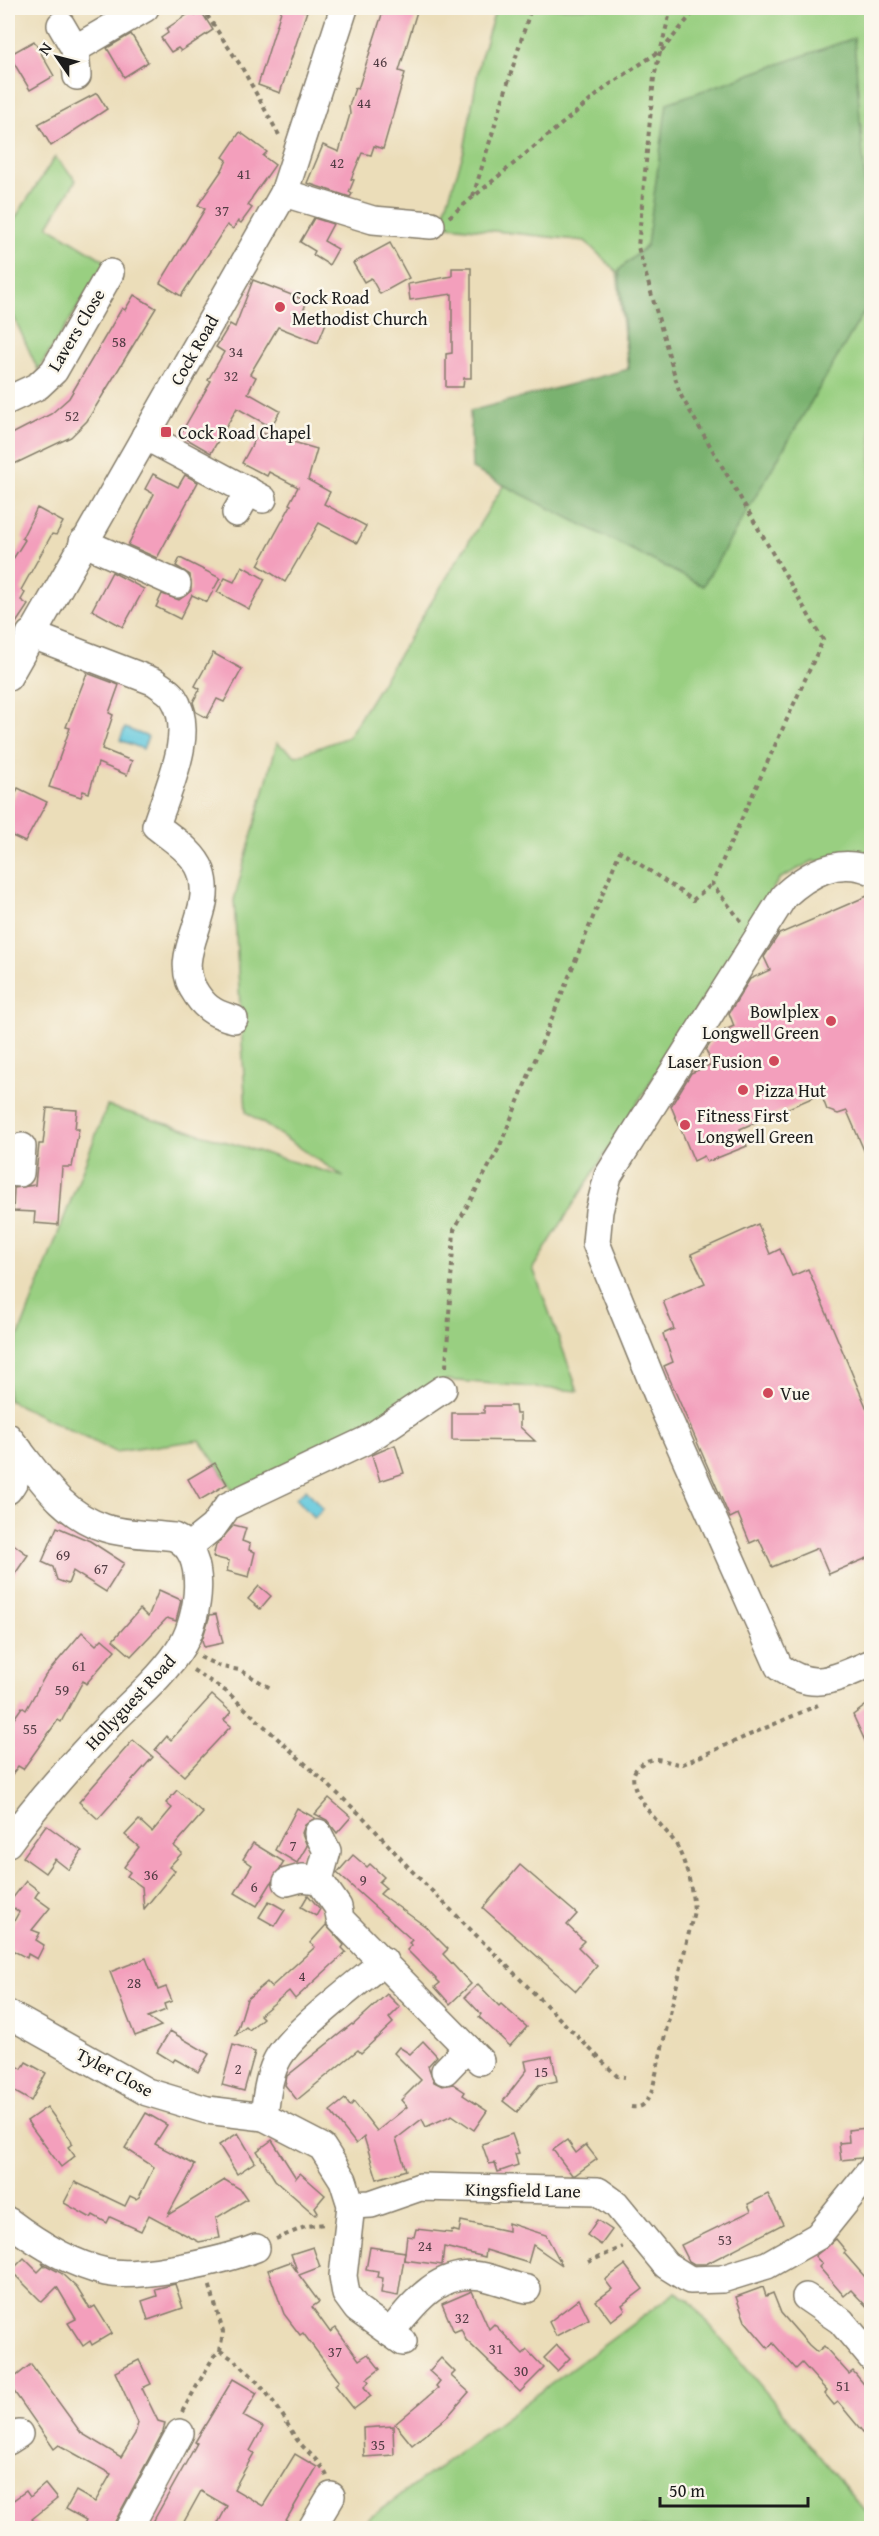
<svg xmlns="http://www.w3.org/2000/svg" width="879" height="2536" font-family="'Gentium Book Plus',serif">
	<rect width="100%" height="100%" fill="#fbf7ec"/>
	<filter id="ink" filterUnits="userSpaceOnUse"><feTurbulence type="fractalNoise" baseFrequency=".0167" numOctaves="2"/><feDisplacementMap in="SourceGraphic" scale="12" xChannelSelector="R" yChannelSelector="G"/><feConvolveMatrix kernelMatrix="1 2 1 2 8 2 1 2 1" color-interpolation-filters="sRGB"/></filter>
	<filter id="wash" filterUnits="userSpaceOnUse"><feTurbulence type="fractalNoise" baseFrequency=".008" numOctaves="4" result="noise"/><feDisplacementMap in="SourceGraphic" scale="24" xChannelSelector="R" yChannelSelector="G"/><feGaussianBlur stdDeviation="1.35" result="paint"/><feColorMatrix in="noise" values="0 0 0 0 0 0 0 0 0 0 0 0 0 0 0 0 0 1.4 0 .05"/><feComposite in="paint" operator="in"/></filter>
	<g filter="url(#wash)">
		<rect width="100%" height="100%" fill="#ebddb9"/>
		<g fill="#99cf81" stroke="#5a764e" stroke-width="1.5">
			<path d="M496,8H871V862L813,861L779,879L533,1268L578,1391L446,1380L241,1502L200,1440L115,1452L8,1400V1364L107,1106L344,1177L246,1112L234,900L277,743L296,756L348,737L523,454L628,369L617,272L585,241L440,225L464,151L480,60Z"/>
			<path d="M55,157L76,180L48,226L107,262L38,370L8,304V229Z"/>
			<path d="M676,2292L689,2300L871,2518V2528H356Z"/>
		</g>
		<path fill="#7ab26f" stroke="#4b6746" stroke-width="1.5" d="M854,38L871,263V300L703,586L472,469L470,411L629,369L619,270L647,245L667,103Z"/>
		<g fill="#60c8dd" stroke="#3e727c" stroke-width="1.5">
			<path d="M125,728L148,737L143,749L120,740Z"/>
			<path d="M306,1489L323,1509L314,1518L296,1498Z"/>
		</g>
		<g id="blocks">
			<g fill="#f39fbc">
				<path d="M282,8L307,11L280,93L258,85Z"/>
				<path d="M384,8H418L399,71L405,73L383,149L374,146L371,155L362,153L351,179L354,180L349,192L352,194L350,197L307,183L323,145L339,152L350,114L349,106L355,88L358,89Z"/>
				<path d="M193,11L196,15L201,11L213,30L181,51L178,48L171,52L161,38L168,33L166,29Z"/>
				<path d="M131,34L148,62L124,77L107,48Z"/>
				<path d="M34,41L54,76L30,90L9,55Z"/>
				<path d="M97,93L107,109L51,146L38,124Z"/>
				<path d="M240,132L267,152L263,156L275,165L253,196L248,205L252,208L241,223L238,221L233,229L227,225L181,296L160,283L205,209L198,205L222,170L227,160L223,157Z"/>
				<path d="M314,218L333,224L324,241L338,249L329,265L313,255L315,251L300,242Z"/>
				<path d="M390,243L409,278L380,294L371,278L364,282L353,263Z"/>
				<path d="M452,268H471V378H464L463,387H446V354L452,353V294L410,300L408,284L452,276Z"/>
				<path d="M253,280L307,301L302,314L326,323L318,343L278,327L250,374L256,377L248,393L280,411L271,427L237,408L211,453L180,435L211,381L208,380L224,352L216,347L230,324L235,327Z"/>
				<path d="M134,295L156,308L87,421L71,437L8,467V436L51,414L69,398L122,308L125,310Z"/>
				<path d="M259,432L317,449L308,480L330,492L324,504L366,526L357,543L319,523L285,582L258,565L291,505L289,504L298,487L269,472L267,476L242,463Z"/>
				<path d="M153,474L178,487L185,475L198,482L157,558L128,545L154,494L145,489Z"/>
				<path d="M37,508L63,522L56,535L52,534L21,590L25,593L21,600L28,605L8,635V567L25,540L22,538Z"/>
				<path d="M180,558L220,578L207,602L192,595L180,619L156,607L162,594L179,600L191,591L190,575L176,566Z"/>
				<path d="M242,566L265,579L249,609L217,592L225,578L234,582Z"/>
				<path d="M112,572L144,589L123,627L92,610Z"/>
				<path d="M213,653L242,669L224,702L217,699L207,718L196,712L193,702L200,689L195,686Z"/>
				<path d="M87,673L119,685L109,713L113,715L102,749L132,761L127,775L98,763L89,793L83,791L81,797L49,787L70,728L66,727Z"/>
				<path d="M18,788L47,802L25,842L8,834V810Z"/>
				<path d="M872,894V1169L847,1111L838,1114L827,1110L821,1094L740,1129L747,1146L707,1162L704,1156L694,1161L671,1106L691,1073L712,1064L706,1050L716,1034L734,1026L729,1013L750,979L770,970L764,957L779,934Z"/>
				<path d="M47,1108L77,1110L75,1129H79L72,1167H62L58,1225L34,1223L35,1212L13,1211L14,1188L35,1185L39,1144H43Z"/>
				<path d="M758,1224L770,1254L780,1249L792,1276L808,1269L872,1421V1556L829,1574L818,1548L772,1567L759,1539L750,1543L738,1514L730,1518L664,1366L673,1362L663,1334L674,1329L663,1301L705,1283L691,1254Z"/>
				<path d="M484,1406H515L516,1414H520V1427L535,1441L452,1440V1413H484Z"/>
				<path d="M395,1445L404,1473L380,1481L372,1455Z"/>
				<path d="M215,1463L227,1484L200,1500L188,1479Z"/>
				<path d="M234,1525L246,1528L242,1541L250,1544L249,1550L255,1552L249,1577L227,1571L229,1561L213,1557L216,1545Z"/>
				<path d="M57,1527L90,1541L124,1563L106,1592L73,1571L68,1584L57,1580L53,1567L42,1562Z"/>
				<path d="M8,1540L28,1555L8,1584Z"/>
				<path d="M259,1586L271,1596L260,1609L248,1599Z"/>
				<path d="M159,1590L181,1600L176,1621L167,1618L131,1656L113,1640L140,1609L148,1617Z"/>
				<path d="M216,1614L223,1643L204,1647L202,1640L210,1615Z"/>
				<path d="M82,1632L96,1645L102,1639L115,1650L86,1684L83,1681L61,1722L58,1720L23,1769L18,1766L8,1780V1727L22,1707L26,1710L45,1676Z"/>
				<path d="M212,1695L231,1712L224,1720L231,1726L184,1776L155,1750L167,1736L171,1740Z"/>
				<path d="M872,1701V1756L853,1715Z"/>
				<path d="M133,1740L153,1757L98,1819L79,1802Z"/>
				<path d="M177,1790L203,1813L174,1846L182,1853L169,1867L175,1871L144,1909L142,1887L127,1876L130,1872L124,1867L139,1847L125,1835L139,1820L152,1832L172,1808L166,1803Z"/>
				<path d="M329,1798L351,1817L337,1833L327,1820L315,1814Z"/>
				<path d="M297,1808L315,1818L305,1825L302,1833L307,1846L297,1863L275,1850Z"/>
				<path d="M46,1825L82,1851L69,1870L55,1859L45,1873L23,1857Z"/>
				<path d="M253,1843L284,1862L257,1906L235,1893L252,1865L243,1859Z"/>
				<path d="M353,1855L367,1867L370,1864L384,1877L379,1882L386,1888L380,1894L425,1926L448,1949L443,1954L471,1984L450,2004L435,1987L440,1983L407,1950L412,1945L409,1943L412,1940L337,1873Z"/>
				<path d="M520,1865L577,1914L567,1925L584,1941L578,1947L597,1966L576,1991L483,1908Z"/>
				<path d="M26,1881L39,1891L35,1897L50,1908L32,1930L40,1933L36,1940L44,1945L37,1959L28,1954L27,1958L8,1948V1932L19,1912L8,1904Z"/>
				<path d="M308,1895L320,1909L316,1916L301,1907Z"/>
				<path d="M269,1901L285,1910L275,1926L259,1917Z"/>
				<path d="M326,1925L344,1945L342,1948L346,1952L295,1999L289,1991L260,2015L263,2018L249,2030L246,2027L236,2035L247,1999L267,1982L271,1987L315,1947L310,1943Z"/>
				<path d="M146,1958L158,1990L166,1987L172,2001L164,2004L166,2010L148,2017L161,2026L135,2036L110,1972Z"/>
				<path d="M478,1984L499,2006L501,2004L527,2027L510,2046L479,2017L481,2014L465,1997Z"/>
				<path d="M387,1994L400,2007L389,2018L393,2023L361,2053L358,2050L297,2100L285,2085L287,2076L352,2024L353,2025Z"/>
				<path d="M170,2031L209,2054L198,2072L175,2059L173,2062L157,2052Z"/>
				<path d="M423,2041L437,2056L428,2066L434,2082L442,2086L453,2084L465,2092L463,2095L487,2111L474,2130L452,2115L426,2127L422,2119L396,2139L406,2170L377,2179L364,2137L356,2144L330,2111L345,2099L350,2106L354,2102L377,2131L407,2107L401,2100L421,2080L394,2053L399,2047L410,2054Z"/>
				<path d="M233,2045L255,2052L244,2091L222,2085Z"/>
				<path d="M552,2056L557,2081L539,2085L517,2112L503,2101L527,2070L525,2061Z"/>
				<path d="M26,2062L46,2073L31,2101L8,2088V2074L13,2064L22,2069Z"/>
				<path d="M47,2107L71,2140L72,2144L68,2147L75,2156L61,2167L27,2121Z"/>
				<path d="M146,2113L167,2125L155,2144L195,2165L168,2215L225,2180L240,2189L247,2199L216,2218L220,2238L199,2242L149,2215L141,2231L110,2217L107,2223L93,2215L91,2218L64,2203L75,2182L125,2206L130,2196L136,2199L139,2197L154,2167L125,2148Z"/>
				<path d="M867,2128L869,2149H865L866,2155L861,2158L841,2160L839,2143L849,2142L848,2130Z"/>
				<path d="M238,2133L255,2162L237,2174L219,2145Z"/>
				<path d="M512,2134L519,2153L515,2154L518,2165L498,2172L495,2163L489,2164L482,2144Z"/>
				<path d="M272,2140L296,2178L300,2173L325,2195L315,2207L318,2212L315,2215L275,2180L257,2151Z"/>
				<path d="M567,2140L576,2153L586,2145L597,2159L575,2175H572L553,2150Z"/>
				<path d="M768,2194L783,2224L706,2264H694L689,2261L681,2245L751,2211L748,2204Z"/>
				<path d="M597,2220L612,2230L601,2245L587,2235Z"/>
				<path d="M461,2221L508,2231V2223L546,2235L562,2265L533,2245L528,2263L486,2250L485,2257L444,2247L442,2265L404,2260L407,2236L414,2237L416,2229L451,2233L452,2230L459,2232Z"/>
				<path d="M836,2239L846,2251L844,2253L872,2285V2312L851,2290L844,2296L819,2267L822,2264L815,2256Z"/>
				<path d="M313,2247L320,2267L299,2275L319,2302L312,2307L330,2332L336,2328L359,2360L368,2354L380,2369L367,2379L369,2382L364,2387L371,2396L354,2409L335,2385L339,2381L303,2333L300,2335L284,2314L268,2270L290,2262L298,2273L291,2254Z"/>
				<path d="M370,2247L405,2252L398,2296L381,2293L383,2278L377,2277L378,2272L366,2270Z"/>
				<path d="M24,2258L38,2272L44,2266L42,2263L61,2273L77,2288L90,2309L95,2306L112,2333L92,2345L90,2341L83,2346L68,2323L76,2319L57,2287L42,2302L11,2271Z"/>
				<path d="M625,2265L643,2289L622,2305L625,2310L611,2321L596,2301L612,2289L605,2280Z"/>
				<path d="M175,2284L183,2308L148,2320L142,2301L157,2296L155,2289Z"/>
				<path d="M763,2287L766,2296L773,2293L781,2313L809,2345L817,2352L824,2346L849,2374L853,2371L872,2394V2443L838,2402L834,2405L825,2394L827,2391L802,2363L796,2369L773,2343L768,2348L745,2321L736,2297Z"/>
				<path d="M472,2291L489,2329L494,2324L523,2354L527,2350L544,2368L520,2392L466,2340L461,2329L454,2332L442,2304Z"/>
				<path d="M579,2299L589,2319L556,2336L549,2322Z"/>
				<path d="M557,2345L570,2358L557,2371L544,2358Z"/>
				<path d="M441,2358L455,2372L451,2376L469,2392L448,2416L412,2445L395,2424L438,2388L436,2386L440,2381L429,2371Z"/>
				<path d="M139,2360L151,2384L142,2388L158,2421L165,2423L163,2432L111,2529H81L86,2520L66,2509L76,2491L95,2502L111,2474L59,2445L54,2449L8,2383L31,2364L81,2433L121,2457L135,2434L138,2423L115,2372Z"/>
				<path d="M233,2379L257,2393L243,2416L263,2427L250,2451L254,2453L234,2489L263,2506L295,2454L317,2467L281,2529H215L227,2506L201,2491L180,2529H149L197,2443L195,2442Z"/>
				<path d="M393,2426L394,2455L364,2457L363,2428Z"/>
				<path d="M45,2484L57,2499L32,2519L41,2529H8V2504L26,2491L30,2497Z"/>
			</g>
		</g>
	</g>
	<g filter="url(#ink)">
		<use href="#blocks" fill-opacity="0" stroke="#847c6a" stroke-width="1.5"/>
		<g fill="none" stroke-linecap="round" stroke-linejoin="round">
			<g stroke="#847c6a" stroke-width="30">
				<g id="minor">
					<path d="M61,25L75,49L77,76"/>
					<path d="M75,49L145,8"/>
					<path d="M284,193L373,220L431,225"/>
					<path d="M8,400L38,386L54,371L110,273"/>
					<path d="M145,436L263,499"/>
					<path d="M236,513L249,491"/>
					<path d="M83,542L177,584"/>
					<path d="M30,634L155,682C161,687 169,691 173,697C197,732 167,790 156,826C171,838 194,852 201,871C217,916 167,954 197,995C207,1010 218,1015 234,1019"/>
					<path d="M8,677L284,193L344,8"/>
					<path d="M872,871C838,856 808,874 784,896L608,1176L599,1211L596,1243L659,1398L779,1667C815,1693 835,1678 872,1663"/>
					<path d="M8,1172L20,1173L22,1147"/>
					<path d="M8,1437C38,1472 58,1513 105,1528C127,1535 152,1534 174,1537C210,1553 198,1618 183,1644C165,1674 136,1698 112,1722C75,1761 39,1800 8,1843"/>
					<path d="M8,1490C18,1477 22,1466 19,1450"/>
					<path d="M188,1547L213,1527L228,1506L367,1440L443,1389"/>
					<path d="M318,1833L327,1851L319,1880"/>
					<path d="M287,1882L302,1878L319,1880L338,1907L340,1919L480,2061"/>
					<path d="M8,2014L147,2092L207,2110L264,2117L322,2147L343,2180L351,2205L343,2276L346,2294L357,2309L403,2342"/>
					<path d="M445,2071L467,2048"/>
					<path d="M264,2117C266,2099 268,2079 276,2062C288,2035 358,1983 384,1961"/>
					<path d="M351,2205L371,2204L420,2187L598,2191L616,2204L666,2265L690,2280L722,2279L767,2265L818,2236L872,2169"/>
					<path d="M8,2221C37,2243 70,2264 106,2272C140,2279 223,2261 256,2248"/>
					<path d="M806,2297L841,2321L872,2358"/>
					<path d="M390,2333C414,2303 438,2270 481,2276C496,2279 512,2286 527,2289"/>
					<path d="M8,2441L19,2434"/>
					<path d="M129,2528L180,2433"/>
					<path d="M312,2528L331,2496"/>
				</g>
			</g>
			<g stroke="#847c6a" stroke-width="4" stroke-dasharray="4.5 4.5" stroke-linecap="butt">
				<path d="M202,8L241,66L279,135"/>
				<path d="M671,8L654,77L638,247L680,394L823,640L712,884L741,921"/>
				<path d="M473,196L531,8"/>
				<path d="M449,217L609,85L663,49L697,8"/>
				<path d="M446,1367L454,1230L499,1148L620,851L693,900L712,884"/>
				<path d="M200,1657L221,1667L240,1670L272,1689"/>
				<path d="M193,1670L227,1692L363,1817L411,1870L617,2076L625,2077"/>
				<path d="M631,2107C644,2109 646,2102 652,2091L694,1911C692,1887 687,1866 676,1844C666,1827 607,1778 647,1761C660,1755 670,1765 683,1764L818,1705"/>
				<path d="M276,2239L307,2226L325,2224"/>
				<path d="M588,2262L623,2247"/>
				<path d="M220,2351C244,2364 266,2390 281,2413C287,2422 291,2432 298,2441C308,2453 320,2461 327,2476"/>
				<path d="M182,2412L214,2356L220,2351L223,2332L209,2283"/>
			</g>
			<use href="#minor" stroke="#fff" stroke-width="27"/>
		</g>
	</g>
	<g fill="#d1495b" stroke="#fbf7ec" stroke-width="2">
		<circle cx="280" cy="307" r="6"/>
		<rect x="160" y="426" width="12" height="12" rx="3"/>
		<circle cx="831" cy="1021" r="6"/>
		<circle cx="774" cy="1061" r="6"/>
		<circle cx="743" cy="1090" r="6"/>
		<circle cx="685" cy="1125" r="6"/>
		<circle cx="768" cy="1393" r="6"/>
	</g>
	<g text-anchor="middle" dominant-baseline="central" stroke-width="5" stroke-linejoin="round" paint-order="stroke">
		<g font-size="15" fill="#523d44">
			<text x="380" y="61">46</text>
			<text x="364" y="102">44</text>
			<text x="337" y="162">42</text>
			<text x="244" y="173">41</text>
			<text x="222" y="210">37</text>
			<text x="119" y="341">58</text>
			<text x="236" y="351">34</text>
			<text x="231" y="375">32</text>
			<text x="72" y="415">52</text>
			<text x="63" y="1554">69</text>
			<text x="101" y="1568">67</text>
			<text x="79" y="1665">61</text>
			<text x="62" y="1689">59</text>
			<text x="30" y="1728">55</text>
			<text x="293" y="1845">7</text>
			<text x="151" y="1874">36</text>
			<text x="363" y="1879">9</text>
			<text x="254" y="1886">6</text>
			<text x="302" y="1975">4</text>
			<text x="134" y="1982">28</text>
			<text x="238" y="2068">2</text>
			<text x="541" y="2071">15</text>
			<text x="725" y="2239">53</text>
			<text x="425" y="2245">24</text>
			<text x="462" y="2317">32</text>
			<text x="496" y="2348">31</text>
			<text x="335" y="2351">37</text>
			<text x="521" y="2370">30</text>
			<text x="843" y="2385">51</text>
			<text x="378" y="2444">35</text>
		</g>
		<g font-size="18" fill="#1c1c1c" stroke="#fbf7ec" text-anchor="start">
			<text x="292" y="297">Cock Road<tspan x="292" dy="21">Methodist Church</tspan></text>
			<text x="178" y="432">Cock Road Chapel</text>
			<text x="819" y="1011" text-anchor="end">Bowlplex<tspan x="819" dy="21">Longwell Green</tspan></text>
			<text x="762" y="1061" text-anchor="end">Laser Fusion</text>
			<text x="755" y="1090">Pizza Hut</text>
			<text x="697" y="1115">Fitness First<tspan x="697" dy="21">Longwell Green</tspan></text>
			<text x="780" y="1393">Vue</text>
		</g>
		<g font-size="18" fill="#1c1c1c" stroke="#fbf7ec">
			<text transform="translate(76 330) rotate(-59)">Lavers Close</text>
			<text transform="translate(194 350) rotate(-60)">Cock Road</text>
			<text transform="translate(130 1702) rotate(-47)">Hollyguest Road</text>
			<text transform="translate(115 2072) rotate(28)">Tyler Close</text>
			<text transform="translate(523 2190) rotate(1)">Kingsfield Lane</text>
		</g>
	</g>
	<rect width="879" height="2536" fill="none" stroke="#fbf7ec" stroke-width="30"/>
	<g transform="translate(57 57) rotate(305)" stroke="#fbf7ec" stroke-width="4.5" paint-order="stroke">
	<path d="M0-4.5L10 22L0 15L-10 22Z" fill="#1c1c1c"/>
	<text y="-9" font-size="16" font-weight="bold" text-anchor="middle" fill="#1c1c1c">N</text>
	</g>
	<path d="M660 2497v9h148v-9" fill="none" stroke="#1c1c1c" stroke-width="3"/>
	<text x="669" y="2497" font-size="18" fill="#1c1c1c" stroke="#fbf7ec" stroke-width="4.5" paint-order="stroke">50 m</text>
</svg>
